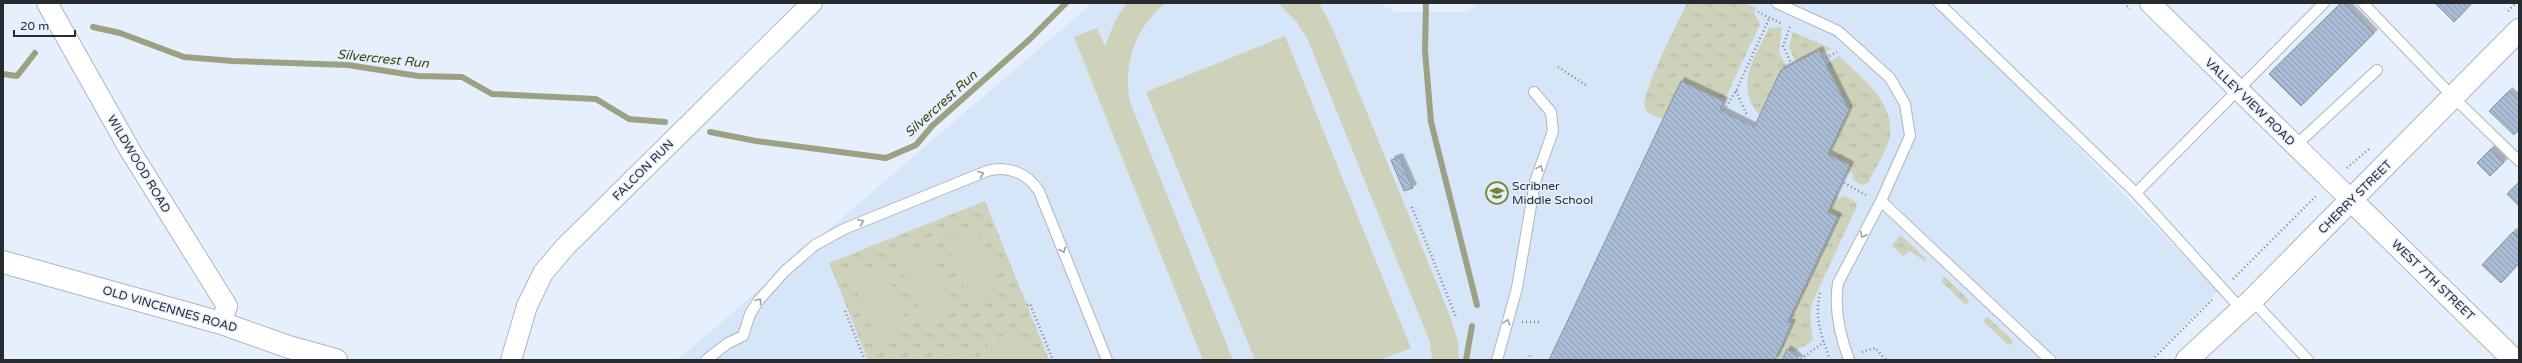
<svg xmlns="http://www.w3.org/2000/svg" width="2522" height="363" font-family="'Varela Round',sans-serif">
	<defs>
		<pattern id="grass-tufts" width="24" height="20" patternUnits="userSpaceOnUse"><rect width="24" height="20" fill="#ced2bb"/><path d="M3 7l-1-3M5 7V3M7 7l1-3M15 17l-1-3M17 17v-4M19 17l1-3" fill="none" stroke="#b1b4a1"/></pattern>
		<pattern id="building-back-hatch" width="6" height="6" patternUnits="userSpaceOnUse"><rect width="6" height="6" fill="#a9bcd5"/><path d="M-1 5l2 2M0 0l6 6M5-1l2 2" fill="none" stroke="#8a99ad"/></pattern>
		<filter id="shadow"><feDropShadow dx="3.5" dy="-3.5" stdDeviation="0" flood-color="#0004"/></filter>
	</defs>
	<rect width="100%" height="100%" fill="#e6f0fc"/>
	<path fill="#d7e5f8" d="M1092,3H1378L1396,12H1468L1477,3H1932L2027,95L2218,291L2150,360H677Z"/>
	<g fill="url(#grass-tufts)">
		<path d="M1687,3H1743L1757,8L1754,13L1760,24L1724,101L1681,81L1663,119C1657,117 1647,114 1645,108C1640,95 1679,20 1687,3Z"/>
		<path d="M1782,27L1779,52L1787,67L1781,71L1760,116C1733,85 1755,58 1769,28Z"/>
		<path d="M1793,32L1832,49L1796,62L1789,48Z"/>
		<path d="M1839,56C1860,76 1895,102 1890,136C1887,152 1875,168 1868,183L1862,185L1853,180L1852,172L1847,173L1850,165L1828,154L1849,110L1826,64Z"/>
		<path d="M1836,194L1838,199L1845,196L1855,201L1857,206L1812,303L1810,316L1813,341L1793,352L1787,349L1782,360H1775L1792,324L1788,322L1838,217L1828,212Z"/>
		<path d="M985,201L1049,360H868L829,263Z"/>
		<path d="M1899,236H1902L1926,259V262L1910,251L1903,256L1892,246Z"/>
		<path d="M1944,276L1969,300L1968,303L1965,304L1941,281Z"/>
		<path d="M1988,317L2012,340V344L2008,345L1984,322L1985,318Z"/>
	</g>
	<g fill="#ced2bb">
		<path d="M1127,3H1166C1135,27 1123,64 1130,102L1233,360H1203L1074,37L1097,28L1105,46L1116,19Z"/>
		<path d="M1278,3H1319L1332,27L1450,316L1458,341L1459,360H1432L1430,342L1307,38L1296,21Z"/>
		<path d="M1285,36L1411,348L1380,360H1255L1146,92Z"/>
		<path d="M975,225L1003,292L972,305L944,238Z"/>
		<path d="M928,244L956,310L925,323L897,257Z"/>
		<path d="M883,263L910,330L878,343L851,276Z"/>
		<path d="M1018,329L1030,360H994L986,342Z"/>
		<path d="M972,347L977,360H940Z"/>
	</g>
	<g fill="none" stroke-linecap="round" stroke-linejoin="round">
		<g stroke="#9da184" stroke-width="6">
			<path d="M1426,3L1425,51L1431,122L1477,305"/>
			<path d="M93,27L120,33L184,57L233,61L348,65L418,76L462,77L492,94L596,99L629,119L665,122"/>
			<path d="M3,74L17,76L35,53"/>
			<path d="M710,132L756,141L886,158L916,145L932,126L1030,39L1066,3"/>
			<path d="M1466,360L1472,326"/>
		</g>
	</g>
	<g fill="url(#building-back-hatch)" stroke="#8a939e" filter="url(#shadow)">
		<path d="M2341,3H2345L2374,33L2301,106L2269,74Z"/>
		<path d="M2435,3H2472L2454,22Z"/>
		<path d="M1819,50L1849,110L1828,154L1850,165L1828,212L1838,217L1788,322L1792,323L1775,360H1549L1681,81L1724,101L1720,110L1754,127L1781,70Z"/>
		<path d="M2509,91L2519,101V130L2514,135L2489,111Z"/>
		<path d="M2491,149L2504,162L2490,176L2477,163Z"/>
		<path d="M1399,157L1413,188L1404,191L1391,160Z"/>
		<path d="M2519,182V206L2507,194Z"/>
		<path d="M2513,232L2519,238V263L2501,283L2482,265Z"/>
		<path d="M1787,349L1794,354L1800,360H1782Z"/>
	</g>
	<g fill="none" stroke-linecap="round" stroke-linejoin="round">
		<g stroke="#adb6c2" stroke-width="12">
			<g id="lane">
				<path d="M1777,3L1838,31L1890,78L1905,104L1910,136L1881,201L1838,283C1834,308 1840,336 1849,360"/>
				<path d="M1939,3L2136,193L2241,309"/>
				<path d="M2363,3L2453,97L2519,161"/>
				<path d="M2295,146L2377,70"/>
				<path d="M2136,193L2324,3"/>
				<path d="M1881,201L2050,360"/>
				<path d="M2252,300L2308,360"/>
				<path d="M706,360L728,343L743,336L750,314L759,300L785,271L815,245L844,229L987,171C1008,165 1027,173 1039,191L1107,360"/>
				<path d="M1497,360L1517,288L1535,182L1553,131L1551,112L1534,92"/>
			</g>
		</g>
		<g stroke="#adb6c2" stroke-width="22">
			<g id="street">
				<path d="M47,3L131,152L227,306L221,323"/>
				<path d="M2150,3L2351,200"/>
				<path d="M511,360L527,306L543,273L565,247L812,3"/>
			</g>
		</g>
		<g stroke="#adb6c2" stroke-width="24">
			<g id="secondary">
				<path d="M2351,200L2514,360"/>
				<path d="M3,262L221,323L289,347L336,360"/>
				<path d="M2187,360L2252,300L2519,30"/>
			</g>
		</g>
		<g stroke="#7f868e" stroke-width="2.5" stroke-dasharray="1 3" stroke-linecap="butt">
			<path d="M2124,3L2130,9"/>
			<path d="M2508,11L2516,3"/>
			<path d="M1758,12L1782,24"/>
			<path d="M1790,27L1783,46L1791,63"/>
			<path d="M1826,58L1837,52"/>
			<path d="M1558,67L1586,85"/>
			<path d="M1736,91L1747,115"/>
			<path d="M1724,110L1736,91L1769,19"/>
			<path d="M2347,168L2369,149"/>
			<path d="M1844,183L1866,195"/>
			<path d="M1412,207L1456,317"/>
			<path d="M2233,279L2317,195"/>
			<path d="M1820,293C1814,318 1822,337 1830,360"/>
			<path d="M1027,305L1030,304L1053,360"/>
			<path d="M845,311L865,360"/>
			<path d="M1522,322H1540"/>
			<path d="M1862,352L1875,348L1886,360"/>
			<path d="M1801,359L1824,342"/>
			<path d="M1528,360L1531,353"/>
			<path d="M2152,360L2212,300"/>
		</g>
		<use href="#lane" stroke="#fff" stroke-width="10"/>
		<use href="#street" stroke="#fff" stroke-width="20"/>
		<use href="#secondary" stroke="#fff" stroke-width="22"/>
	</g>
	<defs><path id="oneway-chevron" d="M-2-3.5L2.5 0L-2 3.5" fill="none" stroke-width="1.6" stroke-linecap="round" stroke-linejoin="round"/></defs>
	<g stroke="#9ea0a1">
		<use href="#oneway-chevron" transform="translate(1540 168) rotate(-69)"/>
		<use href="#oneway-chevron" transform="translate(981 174) rotate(-22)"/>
		<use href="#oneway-chevron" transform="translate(861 222) rotate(-22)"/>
		<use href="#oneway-chevron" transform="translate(1863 235) rotate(117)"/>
		<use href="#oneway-chevron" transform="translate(1063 250) rotate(68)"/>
		<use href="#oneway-chevron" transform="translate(759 301) rotate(-53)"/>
		<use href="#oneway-chevron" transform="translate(1507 322) rotate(-74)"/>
	</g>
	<defs>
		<g id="school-ring" transform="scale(1.15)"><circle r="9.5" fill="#e6f0fc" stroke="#7a832f" stroke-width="1.5"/><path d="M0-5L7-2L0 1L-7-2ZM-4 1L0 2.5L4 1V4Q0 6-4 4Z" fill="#7a832f"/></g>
	</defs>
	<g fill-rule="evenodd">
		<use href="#school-ring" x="1497" y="193"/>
	</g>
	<g text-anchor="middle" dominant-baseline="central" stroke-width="3" stroke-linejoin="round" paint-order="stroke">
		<g font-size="12" fill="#272b2f" stroke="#e6f0fc">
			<text transform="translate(2250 102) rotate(44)">VALLEY VIEW ROAD</text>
			<text transform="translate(139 164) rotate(59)">WILDWOOD ROAD</text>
			<text transform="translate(643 170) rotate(-45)">FALCON RUN</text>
			<text transform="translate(2355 197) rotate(-45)">CHERRY STREET</text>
			<text transform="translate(2433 280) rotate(44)">WEST 7TH STREET</text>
			<text transform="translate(170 309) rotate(16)">OLD VINCENNES ROAD</text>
		</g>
		<g font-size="12" fill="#272b2f" stroke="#e6f0fc" text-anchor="start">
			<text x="1512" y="186">Scribner<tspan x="1512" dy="14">Middle School</tspan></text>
		</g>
		<g font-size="13" font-style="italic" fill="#3b400d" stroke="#e6f0fc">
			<text transform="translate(383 59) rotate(6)">Silvercrest Run</text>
			<text transform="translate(941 104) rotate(-42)">Silvercrest Run</text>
		</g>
	</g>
	<rect width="2522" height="363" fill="none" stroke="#272b2f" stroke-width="8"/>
	<path d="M14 30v6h61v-6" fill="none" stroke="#272b2f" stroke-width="2"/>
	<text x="20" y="30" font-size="12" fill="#272b2f" stroke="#e6f0fc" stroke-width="3" paint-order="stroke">20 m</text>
</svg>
